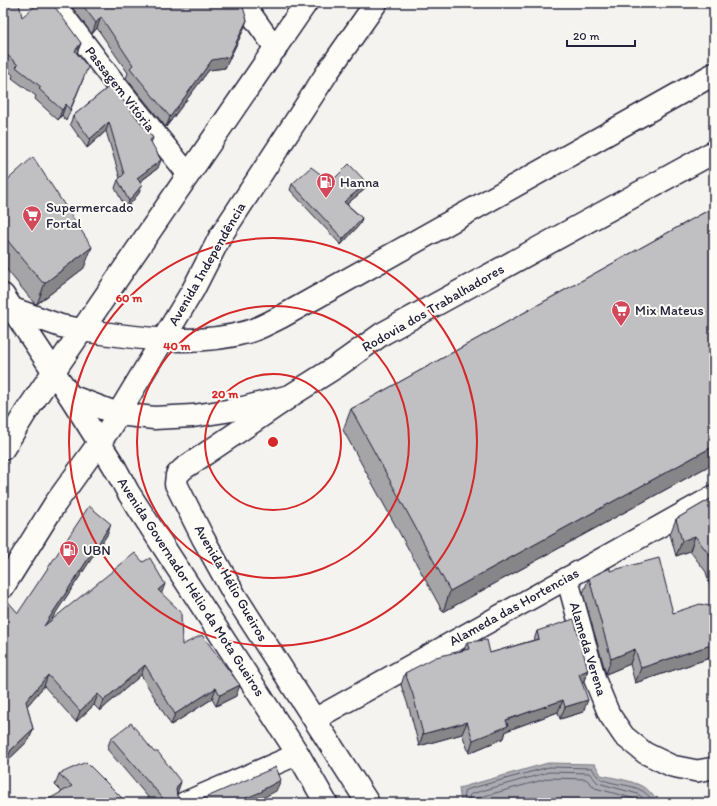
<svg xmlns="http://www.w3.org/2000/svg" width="717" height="806" font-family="Itim,sans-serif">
	<rect width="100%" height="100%" fill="#f4f3ef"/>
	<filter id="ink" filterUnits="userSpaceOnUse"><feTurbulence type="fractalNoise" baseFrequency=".025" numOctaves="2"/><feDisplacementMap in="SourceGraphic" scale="8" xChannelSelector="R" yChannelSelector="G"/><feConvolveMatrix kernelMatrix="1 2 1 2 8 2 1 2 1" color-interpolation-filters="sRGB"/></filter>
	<g filter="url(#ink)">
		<path fill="#acacb2" stroke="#757582" d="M548,763L595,764L601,775C621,780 649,781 657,803H461L459,788Z"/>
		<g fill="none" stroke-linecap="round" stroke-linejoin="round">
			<g stroke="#59596b" stroke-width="1">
				<path d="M465,803L464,792L465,790L549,767L592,768C594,771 596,776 600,778C616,788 644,781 653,803"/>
				<path d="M470,803L469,796L471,794L549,772L589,773L598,783L638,794L648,803"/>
				<path d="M476,803L477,798L550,778L586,779L595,788L635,799L640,803"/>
			</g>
			<g stroke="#22223b" stroke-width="24">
				<g id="minor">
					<path d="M54,3L117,86L188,174"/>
					<path d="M243,3L276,49"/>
					<path d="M567,578L595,680L609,714L624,736L645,753L672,766L697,771L714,768"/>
					<path d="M315,719L714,496"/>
					<path d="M184,803L298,754"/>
				</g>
			</g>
			<g stroke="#22223b" stroke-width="25">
				<g id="secondary">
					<path d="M3,295L54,372"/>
					<path d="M13,309L61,326L82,330"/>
					<path d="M70,396L114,466L128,492L298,754L326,803"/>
					<path d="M288,398L183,469L177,475L176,484L203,538L235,596L368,803"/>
				</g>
			</g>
			<g stroke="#22223b" stroke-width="25">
				<g id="primary">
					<path d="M82,330C135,338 195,347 247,332C259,329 270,322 281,317L714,74"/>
					<path d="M54,372L70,396L118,414L154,418L193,416L239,409L290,396L336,367L382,334L714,152"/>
					<path d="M3,449L26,412L306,3"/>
					<path d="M3,587L55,504L109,429L193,290L220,237L329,70L376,3"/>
				</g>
			</g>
			<use href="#minor" stroke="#fdfcf7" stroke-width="21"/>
			<use href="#secondary" stroke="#fdfcf7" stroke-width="22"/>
			<use href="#primary" stroke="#fdfcf7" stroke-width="22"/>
		</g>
		<g fill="#a5a4a7" stroke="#22223b">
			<path d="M3,3L22,17L81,43L77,53L84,77L66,121L62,115L58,120L35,99L36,96L12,78L13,75L3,66Z"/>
			<path d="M69,3H240L247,20L243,31L225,68L209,70L166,127L126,78L128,73L97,28L92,34Z"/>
			<path d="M111,85L153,138L151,143L158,168L140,182L142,185L139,193L126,209L115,188L118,180L120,178L106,131L87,148L70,124L73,116Z"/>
			<path d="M331,182L365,189L347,204L362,218L360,224L341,245L290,190L292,184Z"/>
			<path d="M3,184L84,268L37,304L34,303L3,265Z"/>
			<path d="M714,207V463L443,612L343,430L351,409Z"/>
			<path d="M714,497V600L706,572L690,551L676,556L670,534L676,519Z"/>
			<path d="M107,535L51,620L161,593L182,645L236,696L216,706L212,699L171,725L141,675L100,711L94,705L76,722L44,686L27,706L33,729L29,740L7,761L3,770V598L18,613Z"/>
			<path d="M610,571L673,613L714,607V662L712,663L710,658L635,683L630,664L606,674L583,593L589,578Z"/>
			<path d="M537,631L588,670L583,683H582L583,712L560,719L558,712L506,731L504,738L469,753L462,734L419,746L409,708L401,685L405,673L464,650L467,642L490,653L534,640Z"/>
			<path d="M111,738L177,794V796L181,801L184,803H153L107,749Z"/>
			<path d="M59,774L127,803L62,792L55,785Z"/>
		</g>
		<g fill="#868688" stroke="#22223b">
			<path d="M101,17L97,28L92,34L96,23Z"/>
			<path d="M247,20L243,31L225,68L209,70L166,127L170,117L212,60Z"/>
			<path d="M81,43L77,53L75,51Z"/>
			<path d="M66,104L62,115L58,120L62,110Z"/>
			<path d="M109,122L106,131L87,148L90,139Z"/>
			<path d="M161,160L158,168L134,186L137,178Z"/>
			<path d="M367,183L365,189L342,208L344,202Z"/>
			<path d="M142,185L139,193L126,209L129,201Z"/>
			<path d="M362,218L360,224L341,245L343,239Z"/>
			<path d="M92,247L84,268L37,304L45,283Z"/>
			<path d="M714,446V463L443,612L450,591Z"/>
			<path d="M111,524L107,535L40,637L44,626Z"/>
			<path d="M695,536L690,551L676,556L682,541Z"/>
			<path d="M165,584L161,595L158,590Z"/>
			<path d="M714,644V648L710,658L635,683L641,668Z"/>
			<path d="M635,649L630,664L606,674L611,659Z"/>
			<path d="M714,656V662L712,663Z"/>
			<path d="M145,665L141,675L100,711L104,700Z"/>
			<path d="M588,670L583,683L575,686L579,674Z"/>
			<path d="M48,675L44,686L22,712L26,701Z"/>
			<path d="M240,685L236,696L216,706L220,695Z"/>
			<path d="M216,688L212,699L171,725L175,714Z"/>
			<path d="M98,694L94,705L76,722L80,711Z"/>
			<path d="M563,700L558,712L506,731L504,738L469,753L473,740L506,720Z"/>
			<path d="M588,700L583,712L560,719L565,707Z"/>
			<path d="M467,722L462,734L419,746L423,734Z"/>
			<path d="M33,729L29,740L7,761L3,770V764L11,750Z"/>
			<path d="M281,780L276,791L259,800V802L256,803H235L262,790Z"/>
			<path d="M181,782L177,794L174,796L178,785Z"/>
		</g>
		<g fill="#c0bfc2" stroke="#22223b">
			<path d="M3,3H19L22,17L39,3H52L81,43L75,51L88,67L70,110L66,104L62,110L39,89L41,87L16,67L18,65L3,51Z"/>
			<path d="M81,3H240L243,7L247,20L229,57L212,60L170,117L130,68L133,65L101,17L96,23Z"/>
			<path d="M111,85L153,138L150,140L161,160L137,178L142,185L129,201L118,180L124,174L109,122L90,139L73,116Z"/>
			<path d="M33,157L92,247L45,283L42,282L3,235V184Z"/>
			<path d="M349,164L367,183L344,202L362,218L343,239L292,184L311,167L331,182Z"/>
			<path d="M714,207V446L450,591L351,409Z"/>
			<path d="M714,497V566L711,557L695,536L682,541L676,519Z"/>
			<path d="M89,506L111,524L44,626L135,553L143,562L150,558L165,584L158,590L181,612L182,645L202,635L240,685L220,695L216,688L175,714L145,665L104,700L98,694L80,711L48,675L26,701L33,729L11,750L6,761L3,764V598L4,597L18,613Z"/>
			<path d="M659,558L673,613L700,604L714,607V644L641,668L635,649L611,659L589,578L610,568V571Z"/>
			<path d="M574,619L588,670L579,674L588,700L565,707L563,700L506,720L508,726L473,740L467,722L423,734L413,695L405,673L436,657L469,649L467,642L487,640L490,653L539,639L537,631Z"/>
			<path d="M131,723L154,752H158L181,782L178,785L176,790L177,796L181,801L184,803H167L111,738Z"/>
			<path d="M86,762L127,803H42L72,786L59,774Z"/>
			<path d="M276,767L281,780L262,790L263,791L235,803H234V802L231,803H193Z"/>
		</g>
	</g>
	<g fill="none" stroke="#d62828" stroke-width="2">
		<circle cx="273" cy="442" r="68"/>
		<circle cx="273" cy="442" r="136"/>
		<circle cx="273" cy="442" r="204"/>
	</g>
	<defs>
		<g id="fuel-pin" transform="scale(1)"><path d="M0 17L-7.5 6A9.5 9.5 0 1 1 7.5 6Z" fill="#d1495b" stroke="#fdfcf7"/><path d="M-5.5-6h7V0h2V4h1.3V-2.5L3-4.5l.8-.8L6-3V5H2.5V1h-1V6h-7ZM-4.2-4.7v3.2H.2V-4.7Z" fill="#fff"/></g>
		<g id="supermarket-pin" transform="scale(1)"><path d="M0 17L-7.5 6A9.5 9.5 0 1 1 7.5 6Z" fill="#d1495b" stroke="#fdfcf7"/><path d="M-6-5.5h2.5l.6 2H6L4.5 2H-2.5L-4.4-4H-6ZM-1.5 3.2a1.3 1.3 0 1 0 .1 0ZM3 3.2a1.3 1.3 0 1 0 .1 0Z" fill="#fff"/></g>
	</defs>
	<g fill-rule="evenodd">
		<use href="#fuel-pin" x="326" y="182"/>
		<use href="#supermarket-pin" x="32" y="215"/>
		<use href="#supermarket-pin" x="621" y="310"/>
		<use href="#fuel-pin" x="69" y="550"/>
	</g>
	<g text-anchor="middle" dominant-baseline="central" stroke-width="4" stroke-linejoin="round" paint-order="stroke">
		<g font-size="14" fill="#22223b" stroke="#fdfcf7">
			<text transform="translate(120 89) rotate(52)">Passagem Vitória</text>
			<text transform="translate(207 264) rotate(-60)">Avenida Independência</text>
			<text transform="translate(433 308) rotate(-30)">Rodovia dos Trabalhadores</text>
			<text transform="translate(231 583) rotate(60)">Avenida Hélio Gueiros</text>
			<text transform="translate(191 587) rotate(57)">Avenida Governador Hélio da Mota Gueiros</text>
			<text transform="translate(514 607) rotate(-29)">Alameda das Hortencias</text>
			<text transform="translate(588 649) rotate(73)">Alameda Verena</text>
		</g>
		<g font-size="14" fill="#22223b" stroke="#fdfcf7" text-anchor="start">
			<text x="340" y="182">Hanna</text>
			<text x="46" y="207">Supermercado<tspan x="46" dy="16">Fortal</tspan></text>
			<text x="635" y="310">Mix Mateus</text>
			<text x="83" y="550">UBN</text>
		</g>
	</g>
	<circle cx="273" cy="442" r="6" fill="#d62828" stroke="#fdfcf7" stroke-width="2"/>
	<g font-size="12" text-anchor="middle" font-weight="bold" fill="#d62828" stroke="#fdfcf7" stroke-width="4" stroke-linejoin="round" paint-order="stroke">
		<text x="129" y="302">60 m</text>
		<text x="177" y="350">40 m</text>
		<text x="225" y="398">20 m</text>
	</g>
	<rect width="717" height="806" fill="none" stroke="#fdfcf7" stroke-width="16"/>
	<rect x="8" y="8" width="701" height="790" fill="none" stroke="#22223b" stroke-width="1.5" filter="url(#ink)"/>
	<path d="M567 40v6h68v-6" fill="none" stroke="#22223b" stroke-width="2"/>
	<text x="573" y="40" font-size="12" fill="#22223b" stroke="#fdfcf7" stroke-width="3" paint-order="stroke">20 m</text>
</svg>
